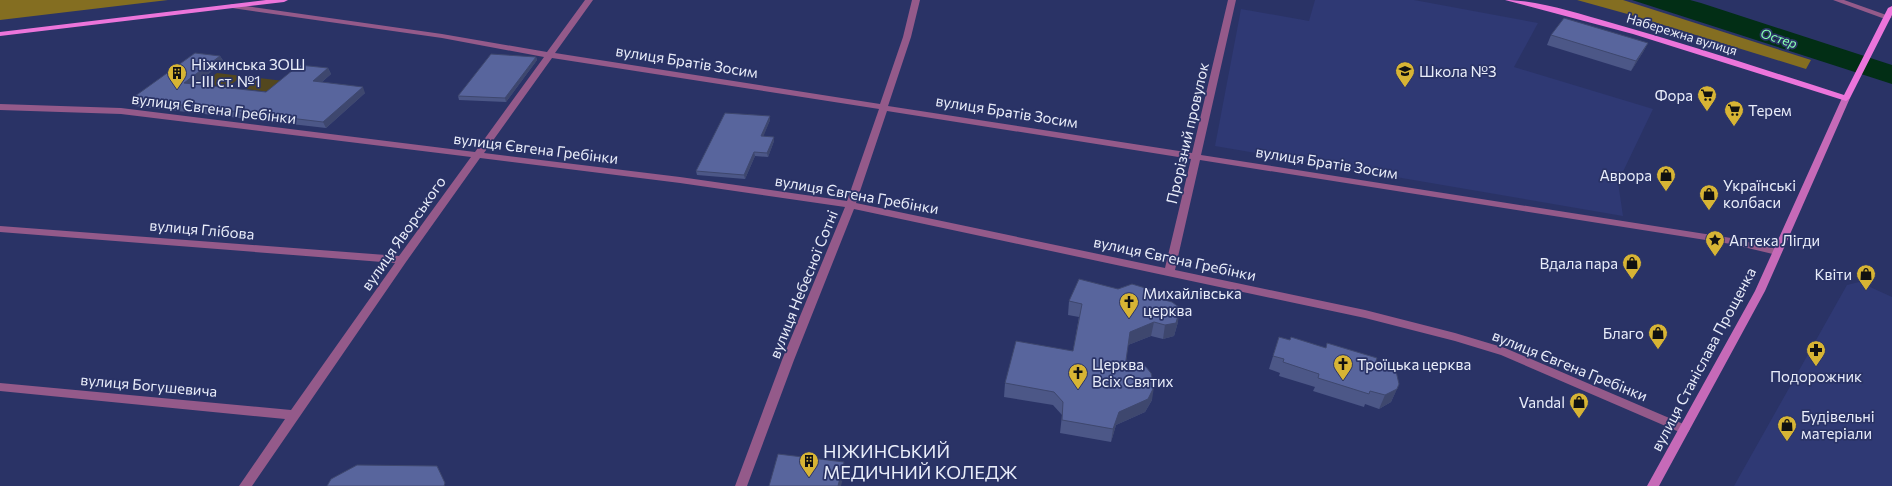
<svg xmlns="http://www.w3.org/2000/svg" width="1892" height="486" font-family="Commissioner,sans-serif">
	<rect width="100%" height="100%" fill="#2a3366"/>
	<g fill="#2f3974">
		<path d="M1315,0H1414L1538,23L1514,67L1653,109L1618,182L1623,216L1215,146L1241,9L1309,21Z"/>
		<path d="M1859,282L1892,297V486H1734L1847,285Z"/>
	</g>
	<g fill="#53471e">
		<path d="M217,73L242,76L228,87L202,84Z"/>
		<path d="M259,78L284,81L271,92L246,89Z"/>
	</g>
	<g fill="#846e21">
		<path d="M0,0H168L0,20Z"/>
		<path d="M1577,0H1623L1811,60L1806,69L1631,15Z"/>
	</g>
	<path fill="#022e15" d="M1632,0H1690L1701,3L1892,65V84Z"/>
	<g fill="none" stroke-linecap="round" stroke-linejoin="round">
		<g fill="#945a8a" fill-rule="evenodd">
			<path d="M585,0H593L555,53L880,104L903,37L912,0H920L911,37L888,106L1192,153L1228,0H1236L1201,155L1731,238L1781,250L1782,252L1777,255L1731,244L1200,160L1175,270L1365,310L1455,333L1505,348L1688,426L1690,429L1688,432L1684,434L1501,355L1455,341L1365,318L854,209L794,360L747,486H735L782,360L845,207L680,183L480,158L406,262L252,486H239L285,419L0,391V383L291,410L395,263L0,232V226L399,256L471,157L121,114L0,110V104L121,108L475,152L544,57L442,38L232,8L228,6L232,4L442,34L547,52ZM552,58L879,109L847,201L680,177L484,153ZM887,111L1191,159L1165,268L856,203Z"/>
			<path d="M1833,0H1844L1892,17L1888,19H1885Z"/>
		</g>
		<path fill="#c66ab8" fill-rule="evenodd" d="M1846,95L1850,98L1765,291L1659,486H1647L1755,291L1842,98Z"/>
		<g fill="#ec75db" fill-rule="evenodd">
			<path d="M266,0H288L284,2L0,36V32Z"/>
			<path d="M1505,0C1539,0 1579,14 1612,23C1690,45 1766,70 1844,95L1888,8L1892,6V15L1850,98L1846,101L1633,34Z"/>
		</g>
	</g>
	<g fill="#4c5787">
		<path d="M1551,35L1648,43L1643,52L1631,71L1547,45Z"/>
		<path d="M220,56L224,62L195,84L266,92L328,68L331,74L322,82L365,93L326,128L135,106L131,99Z"/>
		<path d="M536,57L537,60L506,102L459,100L458,96Z"/>
		<path d="M770,120L763,136L774,141L768,157L755,156L745,179L697,175L696,171Z"/>
		<path d="M1069,301L1178,322L1174,336L1163,339L1151,336L1128,345L1126,360L1152,400L1145,412L1116,425L1111,442L1060,433L1062,415L1053,405L1004,397L1005,383L1073,351L1079,317L1068,315Z"/>
		<path d="M1279,337L1290,340L1326,348L1376,361L1399,384L1391,402L1379,409L1365,404L1364,407L1313,391L1315,387L1279,376L1280,373L1269,369Z"/>
	</g>
	<g fill="#3e476e">
		<path d="M1648,43L1643,52L1631,71L1636,61Z"/>
		<path d="M220,56L224,62L188,89L184,83Z"/>
		<path d="M536,57L537,60L506,102L505,98Z"/>
		<path d="M328,68L331,74L316,87L313,81Z"/>
		<path d="M363,87L365,93L326,128L323,122Z"/>
		<path d="M770,116V120L762,140L761,136Z"/>
		<path d="M774,137V141L768,157L767,153Z"/>
		<path d="M754,152L755,156L745,179L744,175Z"/>
		<path d="M1180,308L1178,322L1174,336L1163,339L1165,325Z"/>
		<path d="M1154,322L1151,336L1128,345L1130,332Z"/>
		<path d="M1154,387L1152,400L1145,412L1116,425L1111,442L1113,429L1119,412Z"/>
		<path d="M1397,389L1391,402L1379,409L1385,395Z"/>
		<path d="M844,462L845,470L841,486H838Z"/>
	</g>
	<g fill="#58659d" stroke="#3e476e">
		<path d="M1564,18L1648,43L1636,61L1551,35Z"/>
		<path d="M195,53L220,56L184,83L266,92L299,65L328,68L313,81L363,87L323,122L131,99Z"/>
		<path d="M491,54L536,57L505,98L458,96Z"/>
		<path d="M725,113L770,116L761,136L774,137L767,153L754,152L744,175L696,171Z"/>
		<path d="M1079,279L1118,289L1132,284L1152,290L1161,299L1172,302L1180,308L1176,323L1165,325L1154,322L1130,332L1126,360L1140,363L1146,367L1151,373L1154,387L1148,399L1119,412L1113,429L1062,420L1063,402L1054,392L1005,383L1016,341L1073,351L1082,304L1069,301Z"/>
		<path d="M1279,337L1290,340L1291,337L1326,348L1327,343L1377,358L1376,361L1390,365L1396,371L1399,384L1397,389L1385,395L1370,391L1369,394L1318,378L1319,374L1283,362L1284,359L1273,356Z"/>
		<path d="M778,454L844,462L838,486H769Z"/>
		<path d="M357,465L437,466L445,483L444,486H327L331,479Z"/>
	</g>
	<defs>
		<g id="school-pin" transform="scale(1)"><path d="M0 17L-7.5 6A9.5 9.5 0 1 1 7.5 6Z" fill="#d7b434" stroke="#2a3366"/><path d="M0-5L7-2L0 1L-7-2ZM-4 1L0 2.5L4 1V4Q0 6-4 4Z" fill="#111"/></g>
		<g id="building-pin" transform="scale(1)"><path d="M0 17L-7.5 6A9.5 9.5 0 1 1 7.5 6Z" fill="#d7b434" stroke="#2a3366"/><path d="M-4-6H4V6H1V3H-1V6H-4ZM-2.5-4.3h1.7v1.8h-1.7ZM.8-4.3h1.7v1.8H.8ZM-2.5-1h1.7V.8h-1.7ZM.8-1h1.7V.8H.8Z" fill="#111"/></g>
		<g id="supermarket-pin" transform="scale(1)"><path d="M0 17L-7.5 6A9.5 9.5 0 1 1 7.5 6Z" fill="#d7b434" stroke="#2a3366"/><path d="M-6-5.5h2.5l.6 2H6L4.5 2H-2.5L-4.4-4H-6ZM-1.5 3.2a1.3 1.3 0 1 0 .1 0ZM3 3.2a1.3 1.3 0 1 0 .1 0Z" fill="#111"/></g>
		<g id="shop-pin" transform="scale(1)"><path d="M0 17L-7.5 6A9.5 9.5 0 1 1 7.5 6Z" fill="#d7b434" stroke="#2a3366"/><path d="M-5-2.5h2.3a2.7 3.5 0 0 1 5.4 0H5L5.5 6h-11ZM-1.5-2.5h3a1.5 2.3 0 0 0-3 0Z" fill="#111"/></g>
		<g id="sight-pin" transform="scale(1)"><path d="M0 17L-7.5 6A9.5 9.5 0 1 1 7.5 6Z" fill="#d7b434" stroke="#2a3366"/><path d="M0-6L1.8-2.2L6-1.7L2.9 1.2L3.7 5.4L0 3.3L-3.7 5.4L-2.9 1.2L-6-1.7L-1.8-2.2Z" fill="#111"/></g>
		<g id="church-pin" transform="scale(1)"><path d="M0 17L-7.5 6A9.5 9.5 0 1 1 7.5 6Z" fill="#d7b434" stroke="#2a3366"/><path d="M-1.2-6h2.4v3.5h3.3v2.4h-3.3V6h-2.4V-.1h-3.3v-2.4h3.3Z" fill="#111"/></g>
		<g id="pharmacy-pin" transform="scale(1)"><path d="M0 17L-7.5 6A9.5 9.5 0 1 1 7.5 6Z" fill="#d7b434" stroke="#2a3366"/><path d="M-2-6h4v4h4v4h-4v4h-4v-4h-4v-4h4Z" fill="#111"/></g>
	</defs>
	<g fill-rule="evenodd">
		<use href="#school-pin" x="1405" y="71"/>
		<use href="#building-pin" x="177" y="73"/>
		<use href="#supermarket-pin" x="1707" y="95"/>
		<use href="#supermarket-pin" x="1734" y="110"/>
		<use href="#shop-pin" x="1666" y="175"/>
		<use href="#shop-pin" x="1709" y="194"/>
		<use href="#sight-pin" x="1715" y="240"/>
		<use href="#shop-pin" x="1632" y="263"/>
		<use href="#shop-pin" x="1866" y="274"/>
		<use href="#church-pin" x="1129" y="302"/>
		<use href="#shop-pin" x="1658" y="333"/>
		<use href="#pharmacy-pin" x="1816" y="350"/>
		<use href="#church-pin" x="1343" y="364"/>
		<use href="#church-pin" x="1078" y="373"/>
		<use href="#shop-pin" x="1579" y="402"/>
		<use href="#shop-pin" x="1787" y="425"/>
		<use href="#building-pin" x="809" y="461"/>
	</g>
	<g text-anchor="middle" dominant-baseline="central" stroke-width="3.5" stroke-linejoin="round" paint-order="stroke">
		<g font-size="13" fill="#e9edfa" stroke="#2a3366">
			<text transform="translate(1682 34) rotate(17)">Набережна вулиця</text>
		</g>
		<g font-size="13" font-style="italic" fill="#88ffb0" stroke="#2a3366">
			<text transform="translate(1779 38) rotate(18)">Остер</text>
		</g>
		<g font-size="15" fill="#e9edfa" stroke="#2a3366">
			<text transform="translate(687 61) rotate(9)">вулиця Братів Зосим</text>
			<text transform="translate(214 108) rotate(7)">вулиця Євгена Гребінки</text>
			<text transform="translate(1007 111) rotate(9)">вулиця Братів Зосим</text>
			<text transform="translate(1187 133) rotate(-77)">Прорізний провулок</text>
			<text transform="translate(536 148) rotate(7)">вулиця Євгена Гребінки</text>
			<text transform="translate(1327 162) rotate(9)">вулиця Братів Зосим</text>
			<text transform="translate(857 194) rotate(10)">вулиця Євгена Гребінки</text>
			<text transform="translate(202 229) rotate(5)">вулиця Глібова</text>
			<text transform="translate(403 233) rotate(-55)">вулиця Яворського</text>
			<text transform="translate(1175 258) rotate(12)">вулиця Євгена Гребінки</text>
			<text transform="translate(803 284) rotate(-68)">вулиця Небесної Сотні</text>
			<text transform="translate(1703 359) rotate(-62)">вулиця Станіслава Прощенка</text>
			<text transform="translate(1570 365) rotate(22)">вулиця Євгена Гребінки</text>
			<text transform="translate(149 385) rotate(5)">вулиця Богушевича</text>
		</g>
		<g font-size="15" fill="#e9edfa" stroke="#2a3366" text-anchor="start">
			<text x="191" y="64">Ніжинська ЗОШ<tspan x="191" dy="17">І-ІІІ ст. №1</tspan></text>
			<text x="1419" y="71">Школа №3</text>
			<text x="1693" y="95" text-anchor="end">Фора</text>
			<text x="1748" y="110">Терем</text>
			<text x="1652" y="175" text-anchor="end">Аврора</text>
			<text x="1723" y="185">Українські<tspan x="1723" dy="17">колбаси</tspan></text>
			<text x="1729" y="240">Аптека Лігди</text>
			<text x="1618" y="263" text-anchor="end">Вдала пара</text>
			<text x="1852" y="274" text-anchor="end">Квіти</text>
			<text x="1143" y="293">Михайлівська<tspan x="1143" dy="17">церква</tspan></text>
			<text x="1644" y="333" text-anchor="end">Благо</text>
			<text x="1092" y="364">Церква<tspan x="1092" dy="17">Всіх Святих</tspan></text>
			<text x="1357" y="364">Троїцька церква</text>
			<text x="1816" y="376" text-anchor="middle">Подорожник</text>
			<text x="1565" y="402" text-anchor="end">Vandal</text>
			<text x="1801" y="416">Будівельні<tspan x="1801" dy="17">матеріали</tspan></text>
		</g>
		<g font-size="18" fill="#e9edfa" stroke="#2a3366" text-anchor="start">
			<text x="823" y="451">НІЖИНСЬКИЙ<tspan x="823" dy="21">МЕДИЧНИЙ КОЛЕДЖ</tspan></text>
		</g>
	</g>
</svg>
